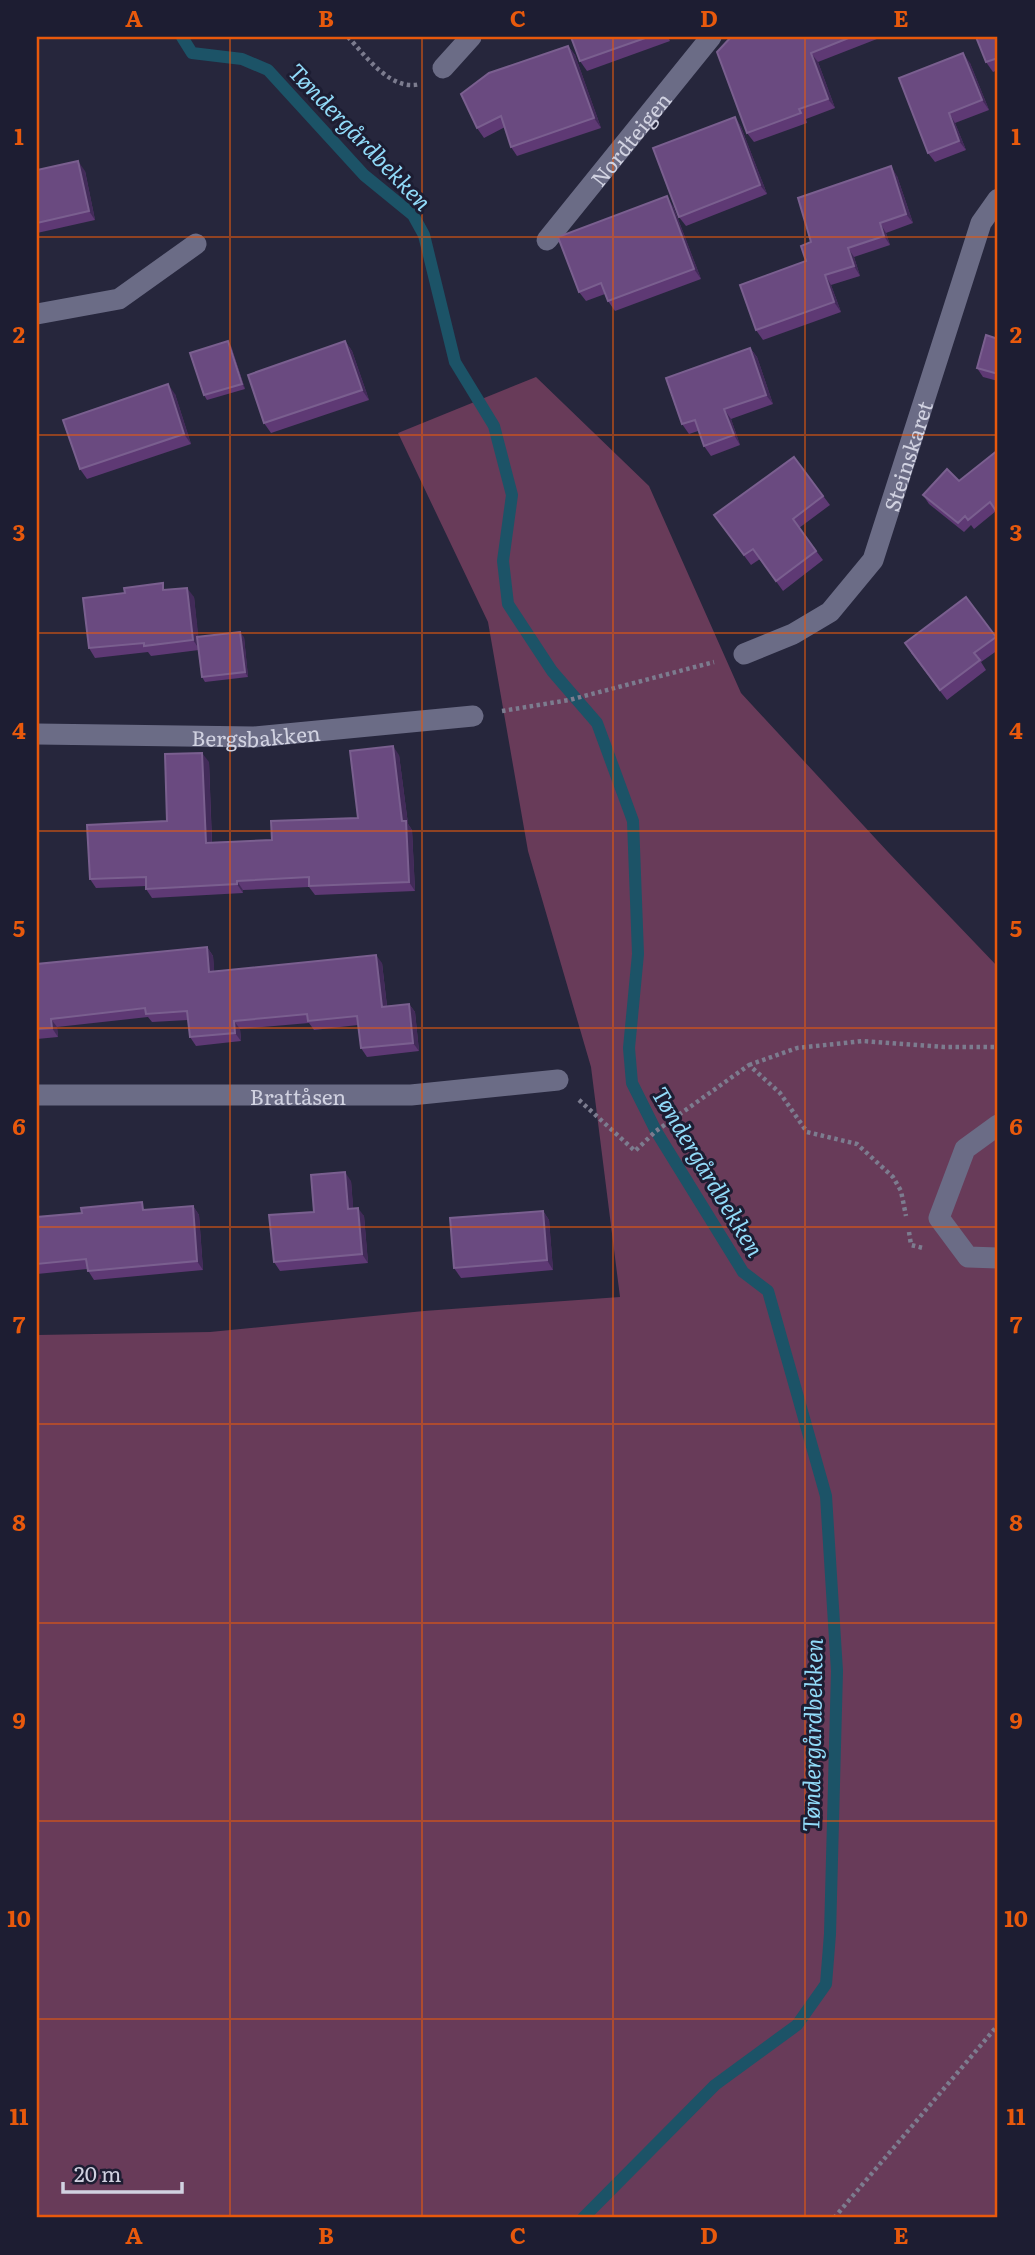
<svg xmlns="http://www.w3.org/2000/svg" width="1035" height="2255" font-family="Literata,serif">
	<rect width="100%" height="100%" fill="#26263c"/>
	<path fill="#683b59" d="M536,377L649,486L741,693L888,852L998,967V2218H37V1335L210,1332L424,1311L620,1297L591,1067L528,851L488,622L398,433Z"/>
	<g fill="none" stroke-linecap="round" stroke-linejoin="round">
		<path stroke="#1c5367" stroke-width="12" d="M182,37L192,53L242,59L268,70L364,175L413,215L424,235L455,362L494,426L512,495L503,561L508,604L552,671L597,723L633,821L638,954L629,1048L632,1083L656,1131L743,1272L768,1291L826,1496L837,1671L830,1934L826,1984L797,2025L715,2085L583,2218"/>
		<g stroke="#7c7c8f" stroke-width="4.5" stroke-dasharray="3.5 3.5" stroke-linecap="butt">
			<path d="M348,37C365,55 391,92 420,84"/>
			<path d="M502,711L569,700L714,662"/>
			<path d="M749,1065L797,1048L863,1041L944,1047H998"/>
			<path d="M579,1100L635,1151L656,1131L749,1065L780,1093L807,1132L857,1144L893,1177L901,1191L906,1216"/>
			<path d="M909,1232L911,1245L923,1248"/>
			<path d="M834,2218L998,2025"/>
		</g>
		<g stroke="#6b6c86" stroke-width="21">
			<path d="M443,68L471,37"/>
			<path id="s1" d="M547,240L711,37"/>
			<path d="M37,314L119,299L196,244"/>
			<path id="s2" d="M744,654L793,634L830,612L873,560L981,223L998,199"/>
			<path id="s3" d="M37,734L254,737L473,716"/>
			<path id="s4" d="M37,1095H411L558,1080"/>
			<path d="M998,1125L965,1149L939,1218L968,1257L998,1258"/>
		</g>
	</g>
	<g fill="#5e3974">
		<path d="M571,37H668L670,41L587,71L580,61Z"/>
		<path d="M731,37H882L818,62L835,108L806,119L807,123L754,142L747,133Z"/>
		<path d="M998,37V70L993,72L986,62Z"/>
		<path d="M568,46L575,55L601,128L517,156L511,147L505,127L484,138L477,128Z"/>
		<path d="M970,63L989,110L955,123L966,150L935,162L928,153Z"/>
		<path d="M735,117L741,127L767,194L686,226L679,217Z"/>
		<path d="M37,170L85,171L95,220L37,233Z"/>
		<path d="M897,176L913,223L886,233L890,245L854,257L860,276L831,285L841,312L763,340L756,330L806,261L811,242Z"/>
		<path d="M673,206L701,279L615,311L608,301L605,294L586,301L579,292Z"/>
		<path d="M998,339V381L983,377L977,368Z"/>
		<path d="M345,341L352,351L369,400L271,433L264,423Z"/>
		<path d="M231,346L245,389L207,400L204,395Z"/>
		<path d="M750,348L757,357L773,404L731,419L740,445L711,456L704,446L698,431L689,434L682,424Z"/>
		<path d="M175,394L191,444L87,479L80,469Z"/>
		<path d="M998,450V515L996,511L974,529L971,525L964,532L929,504L923,495L959,481Z"/>
		<path d="M794,457L830,505L799,528L823,560L783,591L760,559L751,565L714,515Z"/>
		<path d="M167,590L194,597L198,637H244L248,677L205,682L202,677L199,650L151,656L148,652L95,658L89,648Z"/>
		<path d="M966,597L998,640V650L981,662L986,670L947,700L911,653Z"/>
		<path d="M399,755L408,824L412,830L415,891L315,895L309,887L243,890V893L152,898L146,889V886L96,888L90,879L167,821L209,762L212,842L272,840L358,818Z"/>
		<path d="M207,947L213,956L214,971L382,963L387,1006L409,1004L415,1012L419,1051L367,1057L361,1048L358,1025L314,1030L309,1023L240,1029L241,1041L196,1046L190,1037L188,1020L152,1022L148,1017L57,1027L58,1037L37,1039V955L38,964Z"/>
		<path d="M351,1181L353,1208L364,1216L368,1263L280,1271L274,1262L314,1212Z"/>
		<path d="M193,1206L199,1215L203,1270L94,1280L87,1269L37,1274V1217L147,1210Z"/>
		<path d="M543,1211L549,1220L553,1270L461,1278L454,1268Z"/>
	</g>
	<g fill="#422b59">
		<path d="M568,46L575,55L601,128L594,118Z"/>
		<path d="M811,53L818,62L835,108L828,99Z"/>
		<path d="M963,53L970,63L989,110L982,100Z"/>
		<path d="M949,113L955,123L966,150L959,141Z"/>
		<path d="M735,117L741,127L767,194L760,185Z"/>
		<path d="M78,161L85,171L95,220L89,211Z"/>
		<path d="M891,166L897,176L913,223L906,214Z"/>
		<path d="M667,196L673,206L701,279L694,269Z"/>
		<path d="M880,223L886,233L890,245L884,236Z"/>
		<path d="M848,248L854,257L860,276L854,266Z"/>
		<path d="M825,275L831,285L841,312L834,302Z"/>
		<path d="M228,341L231,346L245,389L242,384Z"/>
		<path d="M345,341L352,351L369,400L362,390Z"/>
		<path d="M750,348L757,357L773,404L766,395Z"/>
		<path d="M168,384L175,394L191,444L184,434Z"/>
		<path d="M724,409L731,419L740,445L734,435Z"/>
		<path d="M187,588L194,597L200,650L193,640Z"/>
		<path d="M240,632L244,637L248,677L245,672Z"/>
		<path d="M393,746L399,755L408,824L412,830L415,891L409,882Z"/>
		<path d="M202,753L209,762L212,851L206,843Z"/>
		<path d="M237,881L243,890V893L237,884Z"/>
		<path d="M207,947L213,956L215,980L209,972Z"/>
		<path d="M376,955L382,963L388,1016L382,1007Z"/>
		<path d="M409,1004L415,1012L419,1051L413,1043Z"/>
		<path d="M51,1019L57,1027L58,1037L52,1028Z"/>
		<path d="M234,1021L240,1029L241,1041L235,1033Z"/>
		<path d="M345,1172L351,1181L354,1217L348,1209Z"/>
		<path d="M193,1206L199,1215L203,1270L197,1261Z"/>
		<path d="M358,1208L364,1216L368,1263L362,1254Z"/>
		<path d="M543,1211L549,1220L553,1270L547,1260Z"/>
	</g>
	<g fill="#6a4a80" stroke="#7a5f8f" stroke-width="2">
		<path d="M571,37H648L580,61Z"/>
		<path d="M731,37H851L811,53L828,99L799,109L801,113L747,133L717,52Z"/>
		<path d="M976,37H998V58L986,62Z"/>
		<path d="M568,46L594,118L511,147L501,116L477,128L461,94L489,73Z"/>
		<path d="M963,53L982,100L949,113L959,141L928,153L899,78Z"/>
		<path d="M735,117L760,185L679,217L653,148Z"/>
		<path d="M78,161L89,211L37,223V170Z"/>
		<path d="M891,166L906,214L880,223L884,236L848,248L854,266L825,275L834,302L756,330L740,285L806,261L801,246L811,242L798,198Z"/>
		<path d="M667,196L694,269L608,301L601,283L579,292L558,237Z"/>
		<path d="M986,335L998,339V374L977,368Z"/>
		<path d="M228,341L242,384L204,395L190,353Z"/>
		<path d="M345,341L362,390L264,423L248,375Z"/>
		<path d="M750,348L766,395L724,409L734,435L704,446L695,420L682,424L666,378Z"/>
		<path d="M168,384L184,434L80,469L63,420Z"/>
		<path d="M998,450V514L990,502L968,520L965,516L958,523L923,495L947,469L959,481Z"/>
		<path d="M794,457L823,496L793,519L816,551L776,581L753,549L744,555L714,515Z"/>
		<path d="M163,583V590L187,588L193,640L144,646V643L89,648L83,598L125,593L124,588Z"/>
		<path d="M966,597L996,637L974,653L980,660L940,690L905,643Z"/>
		<path d="M240,632L245,672L202,677L197,637Z"/>
		<path d="M393,746L402,821H406L409,882L309,886V877L237,881V884L146,889V877L90,879L87,825L167,821L165,754L202,753L206,843L272,840L271,821L358,818L350,751Z"/>
		<path d="M207,947L209,972L376,955L382,1007L409,1004L413,1043L361,1048L357,1016L308,1021L307,1014L234,1021L235,1033L190,1037L187,1011L146,1014L145,1008L51,1019L52,1028L37,1029V964Z"/>
		<path d="M345,1172L348,1209L358,1208L362,1254L274,1262L269,1215L314,1212L311,1175Z"/>
		<path d="M142,1202L143,1210L193,1206L197,1261L88,1271L86,1259L37,1264V1217L82,1213L81,1208Z"/>
		<path d="M543,1211L547,1260L454,1268L450,1218Z"/>
	</g>
	<path fill="none" stroke="#e8590c" stroke-width="2" stroke-opacity="0.55" d="M230,37V2218M422,37V2218M613,37V2218M805,37V2218M37,237H998M37,435H998M37,633H998M37,831H998M37,1028H998M37,1227H998M37,1424H998M37,1623H998M37,1821H998M37,2019H998"/>
	<g text-anchor="middle" dominant-baseline="central" stroke-width="6" stroke-linejoin="round" paint-order="stroke">
		<g font-size="21" fill="#d1d2e1" stroke="#1d1d32">
			<text stroke="none"><textPath href="#s1" startOffset="131">Nordteigen</textPath></text>
			<text stroke="none"><textPath href="#s2" startOffset="273">Steinskaret</textPath></text>
			<text stroke="none"><textPath href="#s3" startOffset="219">Bergsbakken</textPath></text>
			<text stroke="none"><textPath href="#s4" startOffset="261">Brattåsen</textPath></text>
		</g>
		<g font-size="23" font-style="italic" fill="#91daf8" stroke="#1d1d32">
			<text transform="translate(361 136) rotate(46)">Tøndergårdbekken</text>
			<text transform="translate(709 1171) rotate(59)">Tøndergårdbekken</text>
			<text transform="translate(811 1735) rotate(-89)">Tøndergårdbekken</text>
		</g>
	</g>
	<rect width="1035" height="2255" fill="none" stroke="#1d1d32" stroke-width="77"/>
	<path d="M63 2182v10h119v-10" fill="none" stroke="#d1d2e1" stroke-width="3.5"/>
	<text x="74" y="2182" font-size="21" fill="#d1d2e1" stroke="#1d1d32" stroke-width="5" paint-order="stroke">20 m</text>
	<rect x="38" y="38" width="958" height="2178" fill="none" stroke="#e8590c" stroke-width="2.5"/>
	<g font-size="23" text-anchor="middle" font-weight="bold" fill="#e8590c">
		<text x="134" y="27">A</text>
		<text x="326" y="27">B</text>
		<text x="518" y="27">C</text>
		<text x="709" y="27">D</text>
		<text x="901" y="27">E</text>
		<text x="19" y="145">1</text>
		<text x="1016" y="145">1</text>
		<text x="19" y="343">2</text>
		<text x="1016" y="343">2</text>
		<text x="19" y="541">3</text>
		<text x="1016" y="541">3</text>
		<text x="19" y="739">4</text>
		<text x="1016" y="739">4</text>
		<text x="19" y="937">5</text>
		<text x="1016" y="937">5</text>
		<text x="19" y="1135">6</text>
		<text x="1016" y="1135">6</text>
		<text x="19" y="1333">7</text>
		<text x="1016" y="1333">7</text>
		<text x="19" y="1531">8</text>
		<text x="1016" y="1531">8</text>
		<text x="19" y="1729">9</text>
		<text x="1016" y="1729">9</text>
		<text x="19" y="1927">10</text>
		<text x="1016" y="1927">10</text>
		<text x="19" y="2125">11</text>
		<text x="1016" y="2125">11</text>
		<text x="134" y="2244">A</text>
		<text x="326" y="2244">B</text>
		<text x="518" y="2244">C</text>
		<text x="709" y="2244">D</text>
		<text x="901" y="2244">E</text>
	</g>
</svg>
